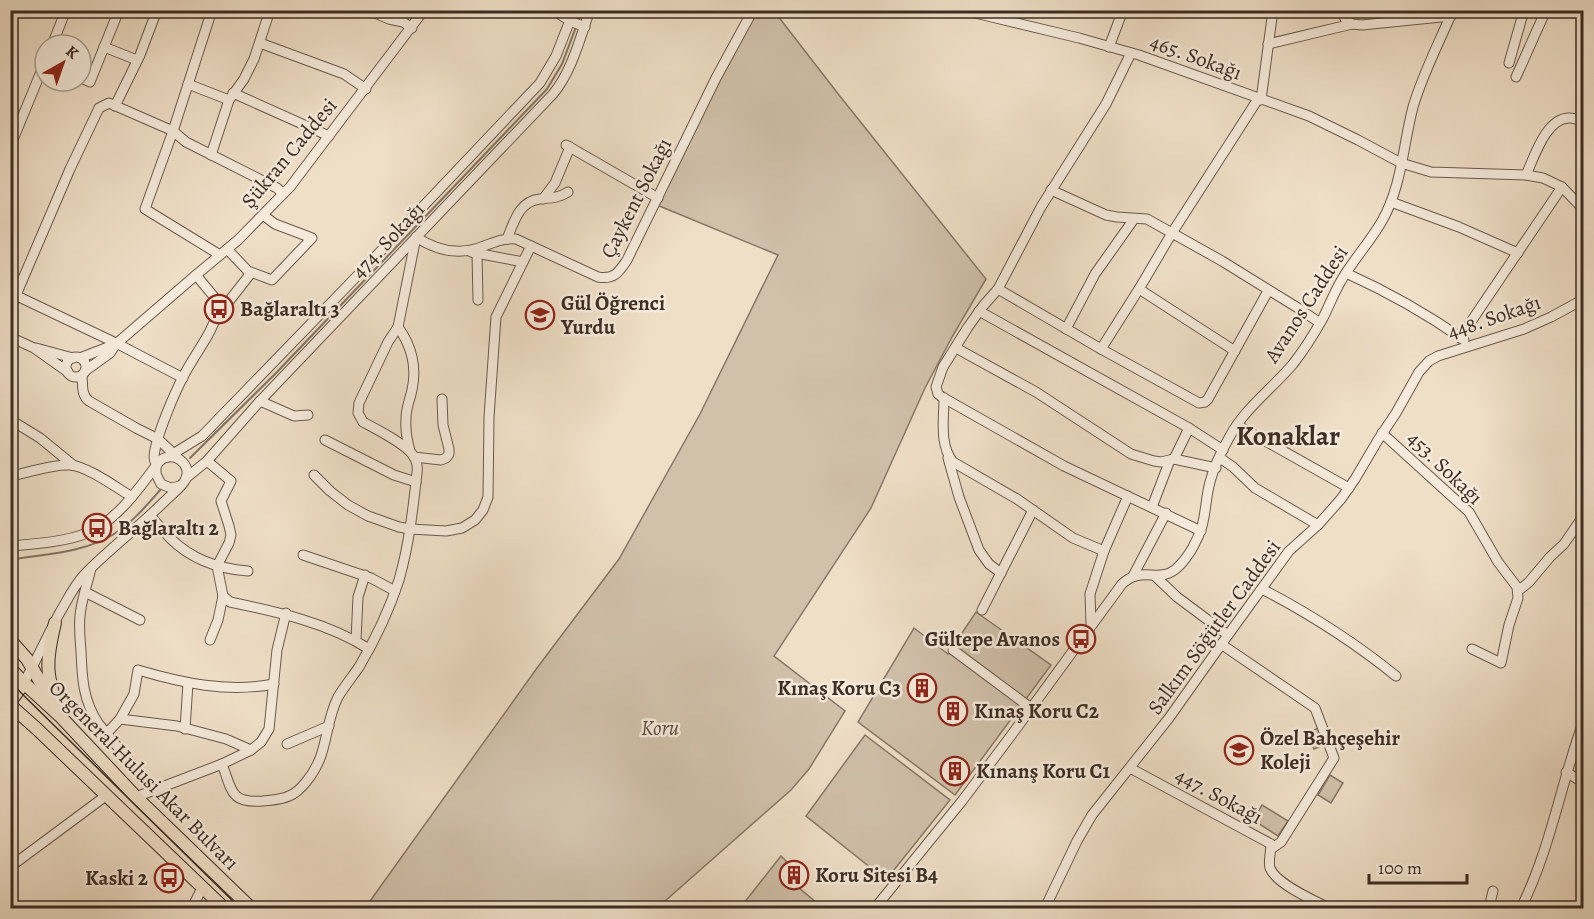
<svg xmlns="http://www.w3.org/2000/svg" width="1594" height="919" font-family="Alegreya,serif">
	<rect width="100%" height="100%" fill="#efdfc7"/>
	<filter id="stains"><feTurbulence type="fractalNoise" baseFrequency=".00333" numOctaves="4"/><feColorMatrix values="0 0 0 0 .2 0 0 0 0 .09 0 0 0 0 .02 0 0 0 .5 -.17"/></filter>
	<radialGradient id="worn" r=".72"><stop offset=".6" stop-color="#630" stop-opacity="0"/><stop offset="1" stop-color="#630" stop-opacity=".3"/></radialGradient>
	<g fill="#d1c1ab" stroke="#877768" stroke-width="1.5">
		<path d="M757,11H774L839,95L986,279L952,337L925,388L871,508L774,656L845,711L809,769L791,790L657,908H365L537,668L619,559L700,414L778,255L657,205L694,129Z"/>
		<path d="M976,612L1051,665L955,795L858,722L914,628L948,654Z"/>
		<path d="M1318,728L1324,745L1314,749L1308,733Z"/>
		<path d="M865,735L950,800L886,880L806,816Z"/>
		<path d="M1330,775L1343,783L1331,803L1318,795Z"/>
		<path d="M1262,805L1288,821L1278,836L1253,820Z"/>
		<path d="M781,856L787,862L780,872L823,908H740Z"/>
	</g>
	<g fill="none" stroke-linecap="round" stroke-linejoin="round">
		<g stroke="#837365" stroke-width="2">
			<path d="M578,22L582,10"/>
			<path d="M190,458L277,372L547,89L562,64L576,27"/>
			<path d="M10,560C44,554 84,553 114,534C132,523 147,505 161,489"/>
		</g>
		<g stroke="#6a5a4d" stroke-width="11">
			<g id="minor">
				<path d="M368,10L389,19L403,22L412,28"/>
				<path d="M553,10L570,21L585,27"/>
				<path d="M969,10L971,12L1079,38L1139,55L1309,116L1358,140L1401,163L1431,172L1526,175L1543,178L1562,187L1584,210"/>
				<path d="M1340,10L1346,20L1352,24"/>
				<path d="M1578,10L1584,13"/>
				<path d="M10,19L14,10"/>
				<path d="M260,43L344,74L366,89"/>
				<path d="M1268,44L1352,24L1362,25L1451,16"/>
				<path d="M52,45L66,10"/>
				<path d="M104,47L137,60"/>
				<path d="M1109,47L1123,10"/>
				<path d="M1131,53L1106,104L1041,207L998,289L983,306L968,327L943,367L936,387L938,394L942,397L1064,466L1201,531"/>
				<path d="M1509,63L1524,10"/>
				<path d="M1516,77L1546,10"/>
				<path d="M81,78L90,82L119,10"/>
				<path d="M188,84L229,100L244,79L254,59L270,10"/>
				<path d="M233,93L329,136"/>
				<path d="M1261,100L1273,10"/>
				<path d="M115,106L140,55L157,10"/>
				<path d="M566,145L658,198"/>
				<path d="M10,147L45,62"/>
				<path d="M211,155L229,100"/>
				<path d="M1526,175C1534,158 1546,117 1570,118C1574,118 1579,120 1584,122"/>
				<path d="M1051,190L1106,215L1117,217L1147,219L1222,261L1298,308L1320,323"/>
				<path d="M543,199L555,183L570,147"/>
				<path d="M1391,202L1459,227L1518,253"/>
				<path d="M507,239C514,222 519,201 540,199C550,198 559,198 568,192"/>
				<path d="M227,249L248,271L272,280L312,238L275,224L263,215"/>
				<path d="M471,252L523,262L531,246"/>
				<path d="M477,253L478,300"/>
				<path d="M220,255L145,209L173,131L186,142L277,188L283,194"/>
				<path d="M1346,273C1388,292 1427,314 1464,340"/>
				<path d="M998,289L1101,349L1199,403L1205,402L1208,399L1268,291"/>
				<path d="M1139,289L1235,351"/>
				<path d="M17,296L116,343L183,378"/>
				<path d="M10,309L70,169L99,108L109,103L173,131L212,10"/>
				<path d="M219,309L226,305L251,273"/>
				<path d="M979,311L1189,428L1223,450"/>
				<path d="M398,327C411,345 417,367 412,390C410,399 406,408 406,418C405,429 407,440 410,451"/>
				<path d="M1066,329L1095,274L1134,219"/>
				<path d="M10,337L34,348L68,372"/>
				<path d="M1460,338L1562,187"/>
				<path d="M36,348L73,358"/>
				<path d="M956,348L1036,392L1131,454L1154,461L1161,462L1174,459L1216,468"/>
				<path d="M1101,349L1139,289L1172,233L1258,99"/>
				<circle cx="76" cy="367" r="10"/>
				<path d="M80,358L116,344"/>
				<path d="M85,371L110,353L116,344L196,275"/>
				<path d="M82,375C83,385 81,395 89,401L136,428L158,439L177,457"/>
				<path d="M944,398C944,418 939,445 953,462L1017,499L1073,538L1104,551"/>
				<path d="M260,401L294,416L308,415"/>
				<path d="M14,422L40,438L73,465"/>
				<path d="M1237,425L1349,488"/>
				<path d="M1382,433L1469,512L1498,562L1517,587L1518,598L1509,625L1501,663L1472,649"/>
				<path d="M325,440L394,475L416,482"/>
				<path d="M168,457L202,436L359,274L540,83L556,56L574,10"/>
				<path d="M414,457L441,460L446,458L449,454V449L443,425L442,399"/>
				<path d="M948,458L959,497L979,550L989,564L1001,573"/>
				<path d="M1220,458L1233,467L1255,488L1318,525"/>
				<path d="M1174,459L1189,428"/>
				<path d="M207,461L231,481L221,501L229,526L231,535L229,543L217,566L223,596L230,602C278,612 328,623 369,649"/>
				<path d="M157,465C155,462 154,461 154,457C155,438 175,392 184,375C196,352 212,334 219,309L215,298L196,275L238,240L290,187L424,10"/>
				<path d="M156,467V474L161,484L171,488L180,486"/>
				<path d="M314,475L330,491L348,505L368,516L399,527L410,529L446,531L462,528L475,520L483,510L488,497L489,417L496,317L523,262"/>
				<path d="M10,476C30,473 50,464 70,465C87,466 117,488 132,497"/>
				<path d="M186,478L207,461L260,401L553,94C572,71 580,38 590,10"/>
				<path d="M1152,507L1170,460"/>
				<path d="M150,516C157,523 163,531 170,538C191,559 219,569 248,571"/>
				<path d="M10,546C33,544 66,542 87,533C116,522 140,487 158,463C171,447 196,465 184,482C179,489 171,495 165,501C139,527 109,549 84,575C73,587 67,601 59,614C47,637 36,660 24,683"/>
				<path d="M303,555L371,578L395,591"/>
				<path d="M91,568C88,582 83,595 81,609C78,623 80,637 81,651C82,678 83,700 98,723L153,790"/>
				<path d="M1133,576L1166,513"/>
				<path d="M1155,576L1177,597L1228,635"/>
				<path d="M1262,589C1310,614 1354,642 1396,676"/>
				<path d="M1518,591L1529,582L1550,557L1564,544L1584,515"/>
				<path d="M85,592L140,620"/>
				<path d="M982,610L1033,510"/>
				<path d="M1091,624L1090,594L1104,551L1128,496"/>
				<path d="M210,640L218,620L223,596"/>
				<path d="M356,640L358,597L365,575"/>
				<path d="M1221,644L1315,708L1334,758L1281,842L1271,849"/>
				<path d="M953,650L1031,708"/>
				<path d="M120,719L177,726L226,739L251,750"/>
				<path d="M185,729L188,683"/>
				<path d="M107,733L120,719L134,694L138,670C182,683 228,693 274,684"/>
				<path d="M287,744L329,726"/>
				<path d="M222,764C232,790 230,804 263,801C271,800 281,800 289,796C297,793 302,787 306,782C330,753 323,727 338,697C344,687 352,677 359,667C375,640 389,611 399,580C409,545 413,509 417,473C418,466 417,460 412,454C404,443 376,429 363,422L358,413L359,403L388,342L398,327L416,237C437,251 460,256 484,246C495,242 503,238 516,239L598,277C614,280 619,272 627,260L716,78L753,10"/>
				<path d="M1130,768L1271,844C1271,852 1268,861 1270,868C1276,884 1315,901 1329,908"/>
				<path d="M1566,772L1584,783"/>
				<path d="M136,797L222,764L251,750L261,742L269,729L277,650L286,613"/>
				<path d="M10,867L107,795"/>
				<path d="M192,908L202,888"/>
				<path d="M875,908L962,801L1013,733L1122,584C1143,564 1160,586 1179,566C1189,556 1198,540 1202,526C1206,512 1206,496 1210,482C1214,466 1222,450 1230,436C1245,408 1273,388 1293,364C1304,350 1314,334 1323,318C1329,306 1334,293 1341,281C1353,260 1370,242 1382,221C1402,186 1403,145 1413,107C1423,73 1439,43 1453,10"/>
				<path d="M1045,908L1077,841L1092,815L1169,718L1228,635L1289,551L1318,525L1341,499L1355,479L1378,440L1396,413L1419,372L1429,361L1438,356L1524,329L1551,317L1584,299"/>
				<path d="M1491,908V899L1493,891"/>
				<path d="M1521,908C1551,848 1561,782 1584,720"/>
			</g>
		</g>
		<g stroke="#3d2d24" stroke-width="14">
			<g id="major">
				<path d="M55,623C45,663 46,676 60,715"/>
				<path d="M10,640L27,659L49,697"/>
				<path d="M10,668L24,683L60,716L136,797L251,908"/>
				<path d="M10,702L24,683"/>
				<path d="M10,705L37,729L224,908"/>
			</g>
		</g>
		<use href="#minor" stroke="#f5eadb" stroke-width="9"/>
		<use href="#major" stroke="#efdfc7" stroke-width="12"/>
		<path stroke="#3d2d24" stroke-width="1.5" d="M10,682L240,908"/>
	</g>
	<defs>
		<g id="bus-ring" transform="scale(1.5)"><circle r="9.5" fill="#f5eadb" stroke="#8f2418" stroke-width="1.5"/><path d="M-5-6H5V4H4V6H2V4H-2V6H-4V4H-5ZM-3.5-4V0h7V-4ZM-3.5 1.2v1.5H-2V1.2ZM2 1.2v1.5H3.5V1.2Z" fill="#8f2418"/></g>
		<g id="school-ring" transform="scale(1.5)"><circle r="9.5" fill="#f5eadb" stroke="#8f2418" stroke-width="1.5"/><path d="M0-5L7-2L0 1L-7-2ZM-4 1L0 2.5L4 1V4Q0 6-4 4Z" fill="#8f2418"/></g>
		<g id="building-ring" transform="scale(1.5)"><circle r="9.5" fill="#f5eadb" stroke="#8f2418" stroke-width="1.5"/><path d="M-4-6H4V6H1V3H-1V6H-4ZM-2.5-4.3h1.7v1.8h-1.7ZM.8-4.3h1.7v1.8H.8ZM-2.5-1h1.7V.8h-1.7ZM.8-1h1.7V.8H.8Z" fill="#8f2418"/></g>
	</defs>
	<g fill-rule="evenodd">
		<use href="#bus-ring" x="219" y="309"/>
		<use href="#school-ring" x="540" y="315"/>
		<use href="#bus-ring" x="97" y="528"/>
		<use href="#bus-ring" x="1081" y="639"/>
		<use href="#building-ring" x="922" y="688"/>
		<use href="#building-ring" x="953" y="711"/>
		<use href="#school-ring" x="1239" y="750"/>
		<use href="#building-ring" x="955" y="771"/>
		<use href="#building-ring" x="794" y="875"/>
		<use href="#bus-ring" x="169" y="878"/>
	</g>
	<g text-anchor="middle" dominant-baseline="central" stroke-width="5" stroke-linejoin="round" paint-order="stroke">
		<g font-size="21" fill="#3d2d24" stroke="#f5eadb">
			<text transform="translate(1196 57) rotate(20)">465. Sokağı</text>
			<text transform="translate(289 153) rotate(-50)">Şükran Caddesi</text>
			<text transform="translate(636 198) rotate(-63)">Çaykent Sokağı</text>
			<text transform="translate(388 240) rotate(-47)">474. Sokağı</text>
			<text transform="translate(1306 304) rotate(-57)">Avanos Caddesi</text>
			<text transform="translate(1494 317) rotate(-19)">448. Sokağı</text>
			<text transform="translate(1445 468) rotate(44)">453. Sokağı</text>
			<text transform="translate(1214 627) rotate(-54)">Salkım Söğütler Caddesi</text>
			<text transform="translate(144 775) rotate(45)">Orgeneral Hulusi Akar Bulvarı</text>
			<text transform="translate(1219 796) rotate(28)">447. Sokağı</text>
		</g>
		<g font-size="21" font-weight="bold" fill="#3d2d24" stroke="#f5eadb" text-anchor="start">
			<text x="561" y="303">Gül Öğrenci<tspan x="561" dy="24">Yurdu</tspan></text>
			<text x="240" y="309">Bağlaraltı 3</text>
			<text x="118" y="528">Bağlaraltı 2</text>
			<text x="1060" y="639" text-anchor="end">Gültepe Avanos</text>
			<text x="901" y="688" text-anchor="end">Kınaş Koru C3</text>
			<text x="974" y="711">Kınaş Koru C2</text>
			<text x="1260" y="738">Özel Bahçeşehir<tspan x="1260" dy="24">Koleji</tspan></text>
			<text x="976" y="771">Kınanş Koru C1</text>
			<text x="815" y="875">Koru Sitesi B4</text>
			<text x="148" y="878" text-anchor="end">Kaski 2</text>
		</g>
		<g font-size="21" font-style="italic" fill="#5b4b3f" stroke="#f5eadb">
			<text x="660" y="728">Koru</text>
		</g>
		<g font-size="27" font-weight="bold" fill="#3d2d24" stroke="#f5eadb">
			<text x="1288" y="436">Konaklar</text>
		</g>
	</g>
	<rect width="1594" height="919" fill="none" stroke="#efdfc7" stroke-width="36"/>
	<rect x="12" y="12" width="1570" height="895" fill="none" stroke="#3d2d24" stroke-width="3"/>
	<rect x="18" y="18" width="1558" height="883" fill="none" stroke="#3d2d24" stroke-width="1.5"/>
	<g transform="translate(63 63) rotate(40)"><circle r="28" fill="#f5eadb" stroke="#ab9e92" stroke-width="1.5"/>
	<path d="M0-4.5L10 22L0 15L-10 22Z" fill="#8f2418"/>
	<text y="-9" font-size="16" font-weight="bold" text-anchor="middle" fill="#3d2d24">K</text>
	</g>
	<path d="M1369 874v9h98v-9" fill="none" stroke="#3d2d24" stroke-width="3"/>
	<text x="1378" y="874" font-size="18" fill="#3d2d24" stroke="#f5eadb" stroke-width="4.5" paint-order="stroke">100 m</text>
	<rect width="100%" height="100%" filter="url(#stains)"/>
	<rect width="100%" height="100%" fill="url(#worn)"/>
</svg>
